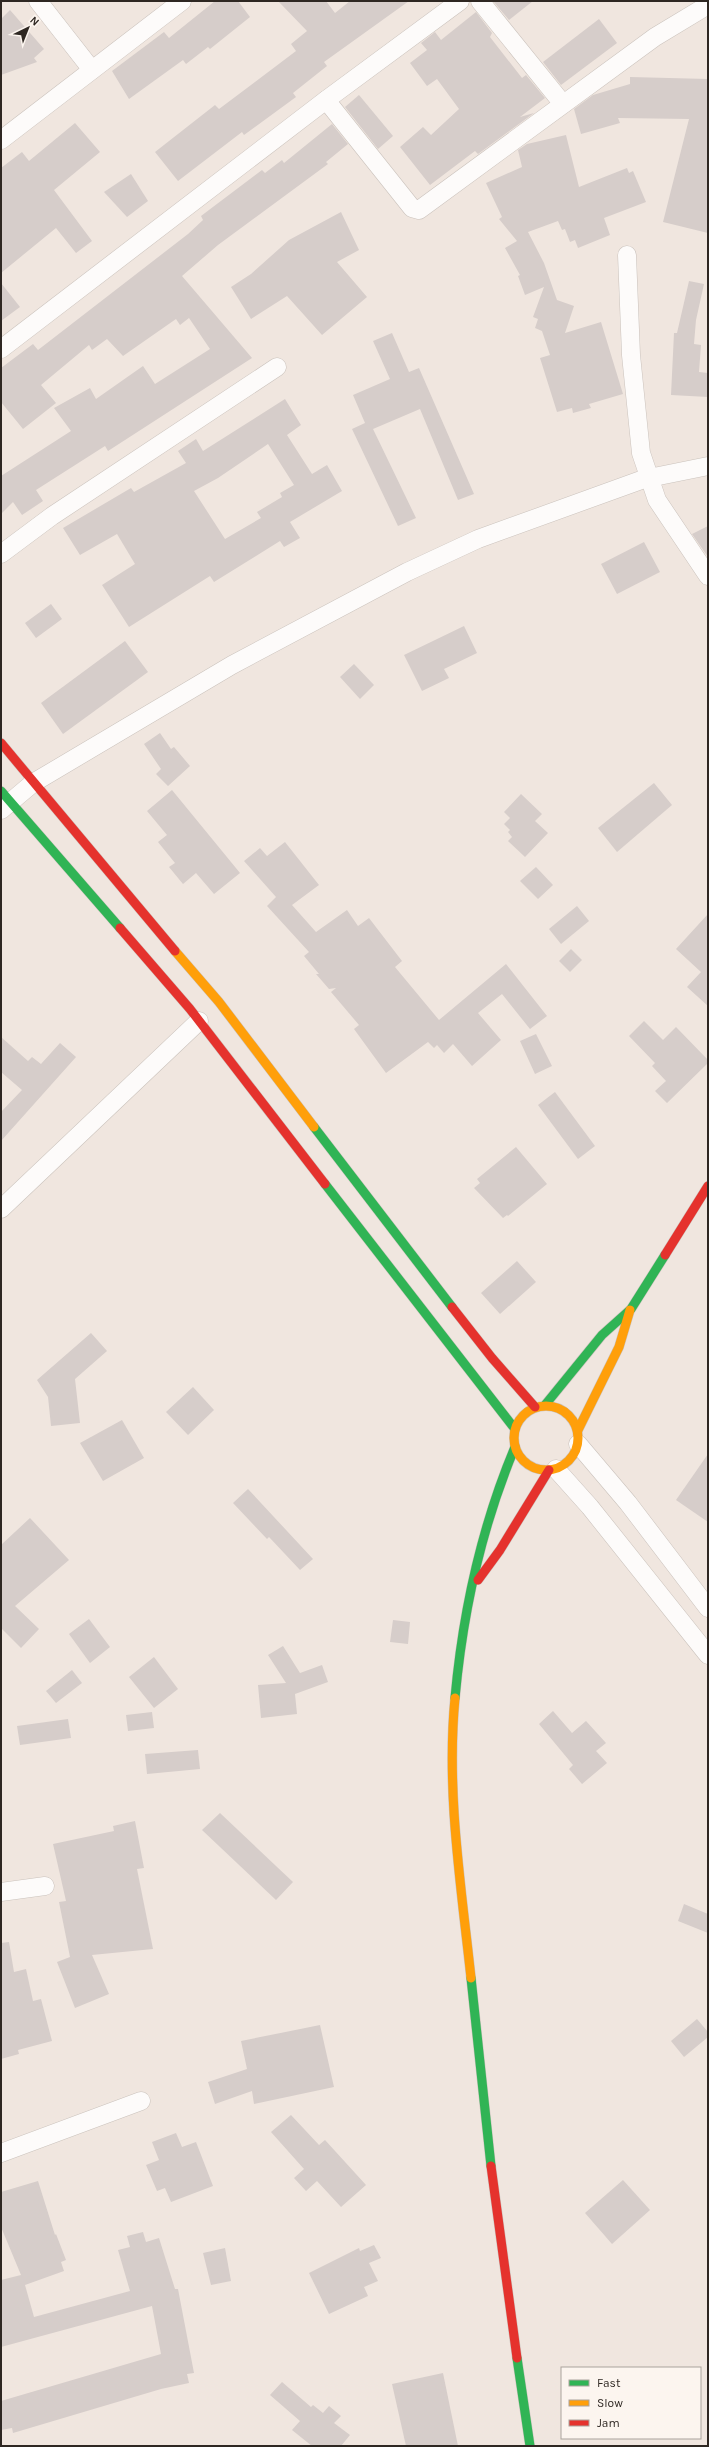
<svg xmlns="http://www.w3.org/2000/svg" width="709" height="2447" font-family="Karla,sans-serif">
	<rect width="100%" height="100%" fill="#f0e6df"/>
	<g fill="#d6cdca" fill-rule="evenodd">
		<path d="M215,1H238L250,17L210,49L208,47L186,64L183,60L129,99L112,71L164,32L169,38Z"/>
		<path d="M278,1H326L335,13L350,1H409L324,62L327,66L293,93L296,97L244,135L242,132L178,181L155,152L215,105L219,109L296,51L291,44L307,31Z"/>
		<path d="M493,1H533L509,20Z"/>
		<path d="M10,10L44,49L34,58L37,62L1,75V19Z"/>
		<path d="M476,12L492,33L490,37L522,78L526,75L545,98L520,117L534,113L478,154L475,151L430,185L400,147L423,127L431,135L459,109L437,79L427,86L410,63L427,50L421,43L435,32L441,40Z"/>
		<path d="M599,19L617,43L561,85L543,62Z"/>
		<path d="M630,77L708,79V233L663,222L689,119L618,118L620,123L581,134L574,109L593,95L630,84Z"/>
		<path d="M359,95L393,136L378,149L345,107Z"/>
		<path d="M75,123L100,152L54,190L92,241L76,253L56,228L1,273V168L22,152L29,161Z"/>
		<path d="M332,124L348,144L326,162L328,164L218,245L182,276L252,358L108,451L105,446L36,490L43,501L22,515L13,502L1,514V476L71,431L54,408L90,388L96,399L143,366L155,384L210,349L189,318L180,325L176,319L123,356L107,339L92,350L89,345L41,385L56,403L23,429L1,402V368L33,344L38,350L188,234L203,220L201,216L262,170L265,173L282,160L284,163Z"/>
		<path d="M566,135L579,187L627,168L629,173L633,171L646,202L604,218L610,235L578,248L575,240L570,242L565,229L562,230L558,221L528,232L544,263L557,300L574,306L565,333L601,322L623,394L589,404L591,408L573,413L572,408L557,412L540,358L550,355L542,331L535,328L538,319L533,317L544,287L525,295L518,276L520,275L505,248L517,241L499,219L502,217L486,183L522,167L518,150L527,144Z"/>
		<path d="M131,174L148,201L127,217L104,192Z"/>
		<path d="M341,212L359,250L337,262L367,297L322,335L287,296L251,319L231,287L251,274L289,240Z"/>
		<path d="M689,281L704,284L696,320L694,344L701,345L699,372L708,373V397L671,395L674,333H677Z"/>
		<path d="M1,283L20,307L1,321Z"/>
		<path d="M392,333L409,372L419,368L474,494L458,500L420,409L373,429L416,518L398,526L352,429L365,423L353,395L390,379L373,341Z"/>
		<path d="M285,399L301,425L287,435L312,474L327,465L342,491L290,522L300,538L284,547L280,541L214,582L210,576L129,627L102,585L135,564L117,534L80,555L63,528L131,488L134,492L186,463L178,451L196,439L203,451ZM268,444L294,485L280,493L282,497L257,512L261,518L225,539L194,491L218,478Z"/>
		<path d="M708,526V557L692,534Z"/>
		<path d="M644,542L660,572L617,594L601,564Z"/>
		<path d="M51,604L62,619L36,638L25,623Z"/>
		<path d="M464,626L477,653L444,669L449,678L422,691L404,655Z"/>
		<path d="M125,641L148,672L63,734L41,703Z"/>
		<path d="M354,664L374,685L360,699L340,677Z"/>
		<path d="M160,733L171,749L174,747L190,766L168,786L156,774L161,769L144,744Z"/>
		<path d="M654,783L672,805L617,852L598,828Z"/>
		<path d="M172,790L240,873L214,894L196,873L183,884L169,867L175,863L158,842L167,835L147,811Z"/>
		<path d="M521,794L542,814L535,821L548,833L525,857L508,841L512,837L508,832L510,830L504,824L510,818L504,812Z"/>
		<path d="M285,842L319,885L292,905L316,932L347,910L358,926L369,918L402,961L395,967L439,1020L506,964L547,1016L530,1029L502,994L478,1013L501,1040L472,1066L453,1044L444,1053L437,1045L434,1048L428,1042L386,1073L354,1029L359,1025L331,992L336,988L329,989L316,974H319L304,956L309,952L267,906L276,897L244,861L260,848L267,856Z"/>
		<path d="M536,867L553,885L538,899L520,881Z"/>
		<path d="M577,906L589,921L561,944L549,929Z"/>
		<path d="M708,914V1006L687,987L701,972L676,949Z"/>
		<path d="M571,949L582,960L570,972L559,961Z"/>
		<path d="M644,1021L663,1040L676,1027L708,1060V1063L667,1103L655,1091L666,1081L652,1066L655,1063L629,1036Z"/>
		<path d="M536,1034L552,1066L535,1074L520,1041Z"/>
		<path d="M1,1037L28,1061L32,1057L41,1064L60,1043L76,1057L1,1141V1112L22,1090L1,1072Z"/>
		<path d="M555,1092L595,1146L578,1159L538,1105Z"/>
		<path d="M516,1147L547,1184L508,1216L507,1215L503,1218L474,1188L480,1183L477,1179Z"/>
		<path d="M517,1261L536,1282L500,1314L481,1293Z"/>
		<path d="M91,1333L107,1351L75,1379L80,1423L51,1426L48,1397L37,1380Z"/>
		<path d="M193,1387L214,1410L188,1435L166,1412Z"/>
		<path d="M122,1420L144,1458L103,1481L80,1443Z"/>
		<path d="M708,1454V1522L676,1500Z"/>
		<path d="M248,1489L313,1559L300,1570L269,1537L267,1539L233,1503Z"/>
		<path d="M30,1518L69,1560L15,1606L39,1629L21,1648L1,1628V1545Z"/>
		<path d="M89,1619L110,1647L90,1663L69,1634Z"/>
		<path d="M393,1620L410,1622L408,1644L390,1642Z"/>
		<path d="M283,1646L300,1673L322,1665L328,1682L295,1694L297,1714L261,1718L258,1685L286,1683L268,1655Z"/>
		<path d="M154,1657L178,1689L154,1708L129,1677Z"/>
		<path d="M72,1670L82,1683L56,1703L46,1691Z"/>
		<path d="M553,1711L572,1733L586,1721L606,1743L596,1751L607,1763L582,1784L569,1769L573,1765L539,1724Z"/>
		<path d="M152,1712L154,1728L128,1731L126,1715Z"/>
		<path d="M68,1719L71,1738L20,1745L17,1726Z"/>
		<path d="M198,1750L200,1769L147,1774L145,1754Z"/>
		<path d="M220,1813L293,1882L276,1900L202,1830Z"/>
		<path d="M135,1821L144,1868L137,1869L153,1949L92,1955L109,1994L75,2008L57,1962L70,1957L59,1902L66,1901L53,1844L114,1831L113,1826Z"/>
		<path d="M684,1904L708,1914V1933L678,1921Z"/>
		<path d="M9,1942L14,1972L26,1969L33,2001L41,1999L52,2041L18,2050L19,2054L1,2059V1943Z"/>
		<path d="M697,2019L708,2032V2037L684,2057L671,2041Z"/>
		<path d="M320,2025L334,2087L254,2104L252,2091L215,2104L208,2082L247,2069L241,2041Z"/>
		<path d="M291,2115L319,2145L325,2140L366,2185L341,2207L317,2181L306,2191L294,2178L304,2169L271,2132Z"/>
		<path d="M176,2133L182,2147L196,2142L213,2186L171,2202L165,2188L157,2191L146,2165L159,2160L152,2142Z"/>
		<path d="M623,2180L650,2210L612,2244L585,2213Z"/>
		<path d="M38,2181L55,2235L56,2234L66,2260L61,2262L64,2271L25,2285L34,2317L130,2291L118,2250L130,2247L127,2236L143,2232L146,2242L159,2238L175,2289H178L194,2373L187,2374L189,2383L161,2389L13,2433L12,2428L1,2430V2401L161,2354L152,2306L1,2347V2280L21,2275L1,2227V2192Z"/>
		<path d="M374,2245L381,2258L369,2263L378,2281L364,2287L368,2296L329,2314L309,2273L359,2248L360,2251Z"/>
		<path d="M225,2248L231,2281L211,2285L203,2253Z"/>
		<path d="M443,2373L458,2446H406L392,2384Z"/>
		<path d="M282,2382L311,2407L313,2405L323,2413L329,2406L341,2416L334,2423L350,2435L341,2446H312L292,2430L300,2421L270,2395Z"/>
	</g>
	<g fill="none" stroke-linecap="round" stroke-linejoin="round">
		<g stroke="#cac2bc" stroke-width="19">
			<g id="street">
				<path d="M38,1L92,70"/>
				<path d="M480,1L563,104"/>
				<path d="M326,100L412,208L419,210L655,37L708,5"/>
				<path d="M1,140L182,1"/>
				<path d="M627,255L631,355L641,453L657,500L708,576"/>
				<path d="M1,349L326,100L460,1"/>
				<path d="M1,554L52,516L277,367"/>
				<path d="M1,810L33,783L232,665L407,572L478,539L644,479L708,466"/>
				<path d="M1,1209L199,1021"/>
				<path d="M578,1444L628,1503L708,1608"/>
				<path d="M556,1469L590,1507L708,1655"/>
				<path d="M1,1892L45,1886"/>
				<path d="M1,2153L141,2101"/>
			</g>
		</g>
		<g stroke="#cac2bc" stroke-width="10">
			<g id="fast">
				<path d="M1,791L120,928"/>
				<path d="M314,1127L452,1307"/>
				<path d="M325,1184L515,1429"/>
				<path d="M545,1405L602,1335L631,1309L665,1255"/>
				<path d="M455,1698C463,1610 481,1528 515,1447"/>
				<path d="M471,1978L491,2166"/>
				<path d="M517,2358L530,2446"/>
			</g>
		</g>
		<g stroke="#cac2bc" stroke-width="10">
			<g id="slow">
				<path d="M175,951L219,1002L314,1127"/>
				<circle cx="546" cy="1438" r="32"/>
				<path d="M578,1430L619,1347L630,1310"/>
				<path d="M455,1698C446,1791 461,1885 471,1978"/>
			</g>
		</g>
		<g stroke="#cac2bc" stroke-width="10">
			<g id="jam">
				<path d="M1,743L175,951"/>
				<path d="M120,928L190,1009L325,1184"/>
				<path d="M665,1255L708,1186"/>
				<path d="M452,1307L492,1358L535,1407"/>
				<path d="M478,1580L500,1550L549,1470"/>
				<path d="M491,2166L517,2358"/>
			</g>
		</g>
		<use href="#street" stroke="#fdfbfa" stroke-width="18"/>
		<use href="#fast" stroke="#30b455" stroke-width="9"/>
		<use href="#slow" stroke="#ff9f0a" stroke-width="9"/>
		<use href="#jam" stroke="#e5322d" stroke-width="9"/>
	</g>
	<rect width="709" height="2447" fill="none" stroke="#2e2722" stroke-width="4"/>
	<rect x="561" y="2367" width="140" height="72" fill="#fcf5ef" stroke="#aaa39d"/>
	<rect x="569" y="2380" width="20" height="6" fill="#30b455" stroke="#aaa39d"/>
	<text x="597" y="2387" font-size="12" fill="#2e2722">Fast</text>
	<rect x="569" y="2400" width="20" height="6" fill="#ff9f0a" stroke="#aaa39d"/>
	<text x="597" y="2407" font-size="12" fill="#2e2722">Slow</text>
	<rect x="569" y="2420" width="20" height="6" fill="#e5322d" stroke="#aaa39d"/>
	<text x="597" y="2427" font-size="12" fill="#2e2722">Jam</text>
	<g transform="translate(28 28) rotate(43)" stroke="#fcf5ef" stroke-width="3" paint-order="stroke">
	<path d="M0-3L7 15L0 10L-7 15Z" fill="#2e2722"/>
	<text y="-6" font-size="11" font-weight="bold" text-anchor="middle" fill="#2e2722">N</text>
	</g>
</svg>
